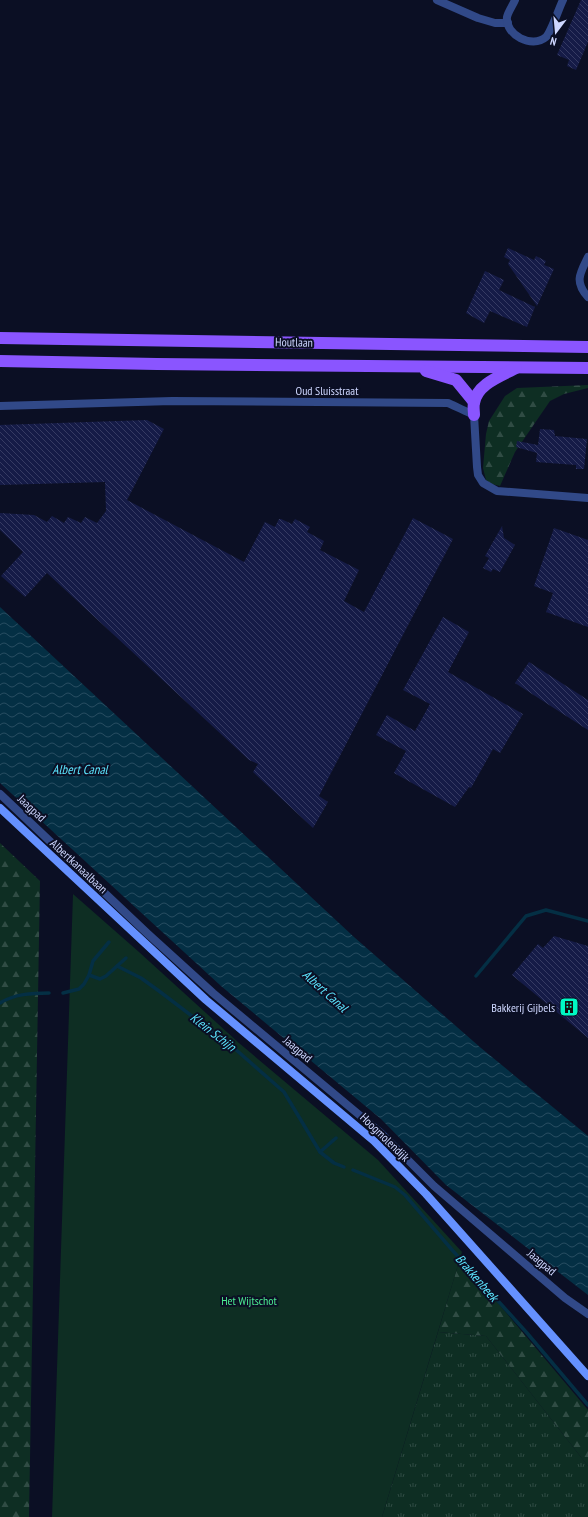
<svg xmlns="http://www.w3.org/2000/svg" width="588" height="1517" font-family="'PT Sans Narrow',sans-serif">
	<defs>
		<pattern id="grass-tufts" width="24" height="20" patternUnits="userSpaceOnUse"><rect width="24" height="20" fill="#0e2e23"/><path d="M3 7l-1-3M5 7V3M7 7l1-3M15 17l-1-3M17 17v-4M19 17l1-3" fill="none" stroke="#304c44"/></pattern>
		<pattern id="forest-firs" width="22" height="20" patternUnits="userSpaceOnUse"><rect width="22" height="20" fill="#0e2e23"/><path d="M5 1l3.5 6h-7zM16 11l3.5 6h-7z" fill="#304c44"/></pattern>
		<pattern id="water-waves" width="16" height="10" patternUnits="userSpaceOnUse"><rect width="16" height="10" fill="#042f44"/><path d="M0 5q4-4 8 0t8 0" fill="none" stroke="#274c60"/></pattern>
		<pattern id="building-back-hatch" width="6" height="6" patternUnits="userSpaceOnUse"><rect width="6" height="6" fill="#151b47"/><path d="M-1 5l2 2M0 0l6 6M5-1l2 2" fill="none" stroke="#363b63"/></pattern>
	</defs>
	<rect width="100%" height="100%" fill="#0b0f24"/>
	<path fill="url(#grass-tufts)" d="M438,1332L486,1336L588,1466V1517H382Z"/>
	<g fill="url(#forest-firs)">
		<path d="M588,385V388L564,394L550,401L515,452L500,486L492,484L486,480L483,468L486,434L489,421L505,396L517,388Z"/>
		<path d="M0,843L40,881L29,1517H0Z"/>
		<path d="M460,1258L588,1410V1466L486,1336L438,1332Z"/>
	</g>
	<path fill="#0e2e23" d="M73,894L139,952L239,1043L378,1160L462,1252L382,1517H52Z"/>
	<path fill="url(#water-waves)" d="M0,607L354,937L481,1048L588,1136V1295L446,1185L381,1119L221,986L0,783Z"/>
	<g fill="none" stroke-linecap="round" stroke-linejoin="round">
		<g stroke="#042f44" stroke-width="3.5">
			<path d="M117,966L141,978L159,991L234,1048L284,1092L320,1152L336,1138"/>
			<path d="M89,975L100,979L106,976L126,958"/>
			<path d="M476,976L526,916L546,910L588,921"/>
			<path d="M63,993L79,989L84,984L89,975L93,961L109,942"/>
			<path d="M0,1003C14,994 32,993 49,993"/>
			<path d="M320,1152L334,1163L344,1167"/>
			<path d="M353,1170L395,1187L405,1195L453,1251L527,1333L588,1405"/>
		</g>
	</g>
	<g fill="url(#building-back-hatch)">
		<path d="M581,0H588V42L576,70L567,66L569,60L557,55Z"/>
		<path d="M508,248L534,260L536,256L546,261L544,265L554,269L537,306L508,264L510,260L504,257Z"/>
		<path d="M485,271L504,280L499,290L535,307L527,327L490,311L484,323L466,313Z"/>
		<path d="M147,420L164,429L127,500L244,562L265,522L275,527L279,519H281L292,524L295,519L310,527L307,532L324,541L320,550L359,570L344,601L364,612L413,518L453,539L319,796L328,802L313,828L253,772L258,764L249,760L47,573L25,597L1,576L23,552L0,530V513L34,515L47,522L52,516L64,523L68,517L81,523L85,517L97,523L106,511L105,482L0,485V425Z"/>
		<path d="M540,429L554,430L555,436L587,439L584,469H576V465L536,462L537,453L516,447L517,441L538,445Z"/>
		<path d="M502,526L504,538L515,545L500,572L493,569L491,572L483,568L489,558L485,556Z"/>
		<path d="M554,528L588,540V627L546,612L553,593L534,586Z"/>
		<path d="M443,617L469,632L448,672L523,714L500,753L493,749L471,788L469,787L455,807L394,773L406,751L376,735L387,715L415,731L430,704L403,690Z"/>
		<path d="M529,662L588,700V730L515,683Z"/>
		<path d="M554,936L588,946V1038L512,975L538,944L543,948Z"/>
	</g>
	<g fill="none" stroke-linecap="round" stroke-linejoin="round">
		<g stroke="#314988" stroke-width="8">
			<path d="M437,0L478,18L495,23H508"/>
			<path d="M515,0C513,5 508,12 507,17C505,35 532,49 546,37C551,32 559,8 563,0"/>
			<path d="M588,257C580,273 574,282 588,297"/>
			<path d="M0,406L172,401L448,403C457,407 465,411 474,415L477,467L478,475L483,483L497,491L588,498"/>
			<path d="M0,794L148,934L213,993L381,1133L434,1186L565,1298L588,1314"/>
		</g>
		<path stroke="#6591ff" stroke-width="8" d="M0,808L206,1000L374,1141L426,1194L588,1376"/>
		<g stroke="#8a55ff" stroke-width="12">
			<path d="M0,338L588,347"/>
			<path d="M0,361L157,364L588,368"/>
			<path d="M426,371L456,380L474,402"/>
			<path d="M474,415C474,411 473,407 474,403C477,384 501,376 516,368"/>
		</g>
	</g>
	<defs>
		<g id="building-square" transform="scale(1)"><rect x="-9" y="-9" width="18" height="18" rx="4" fill="#00f9c4" stroke="#0b0f24"/><path d="M-4-6H4V6H1V3H-1V6H-4ZM-2.5-4.3h1.7v1.8h-1.7ZM.8-4.3h1.7v1.8H.8ZM-2.5-1h1.7V.8h-1.7ZM.8-1h1.7V.8H.8Z" fill="#111"/></g>
	</defs>
	<g fill-rule="evenodd">
		<use href="#building-square" x="569" y="1007"/>
	</g>
	<g text-anchor="middle" dominant-baseline="central" stroke-width="4" stroke-linejoin="round" paint-order="stroke">
		<g font-size="12" fill="#ced7ff" stroke="#0b0f24">
			<text transform="translate(294 342) rotate(1)">Houtlaan</text>
			<text x="327" y="390">Oud Sluisstraat</text>
			<text transform="translate(32 808) rotate(43)">Jaagpad</text>
			<text transform="translate(79 866) rotate(43)">Albertkanaalbaan</text>
			<text transform="translate(298 1049) rotate(40)">Jaagpad</text>
			<text transform="translate(385 1137) rotate(44)">Hoogmolendijk</text>
			<text transform="translate(542 1262) rotate(40)">Jaagpad</text>
		</g>
		<g font-size="12" fill="#ced7ff" stroke="#0b0f24" text-anchor="end">
			<text x="555" y="1007">Bakkerij Gijbels</text>
		</g>
		<g font-size="12" fill="#4cec92" stroke="#0b0f24">
			<text x="249" y="1300">Het Wijtschot</text>
		</g>
		<g font-size="13" font-style="italic" fill="#5ce6ff" stroke="#0b0f24">
			<text x="80" y="769">Albert Canal</text>
			<text transform="translate(325 991) rotate(42)">Albert Canal</text>
			<text transform="translate(213 1032) rotate(38)">Klein Schijn</text>
			<text transform="translate(477 1278) rotate(49)">Brakkenbeek</text>
		</g>
	</g>
	<g transform="translate(556 32) rotate(196)" stroke="#0b0f24" stroke-width="3" paint-order="stroke">
	<path d="M0-3L7 15L0 10L-7 15Z" fill="#ced7ff"/>
	<text y="-6" font-size="11" font-weight="bold" text-anchor="middle" fill="#ced7ff">N</text>
	</g>
</svg>
